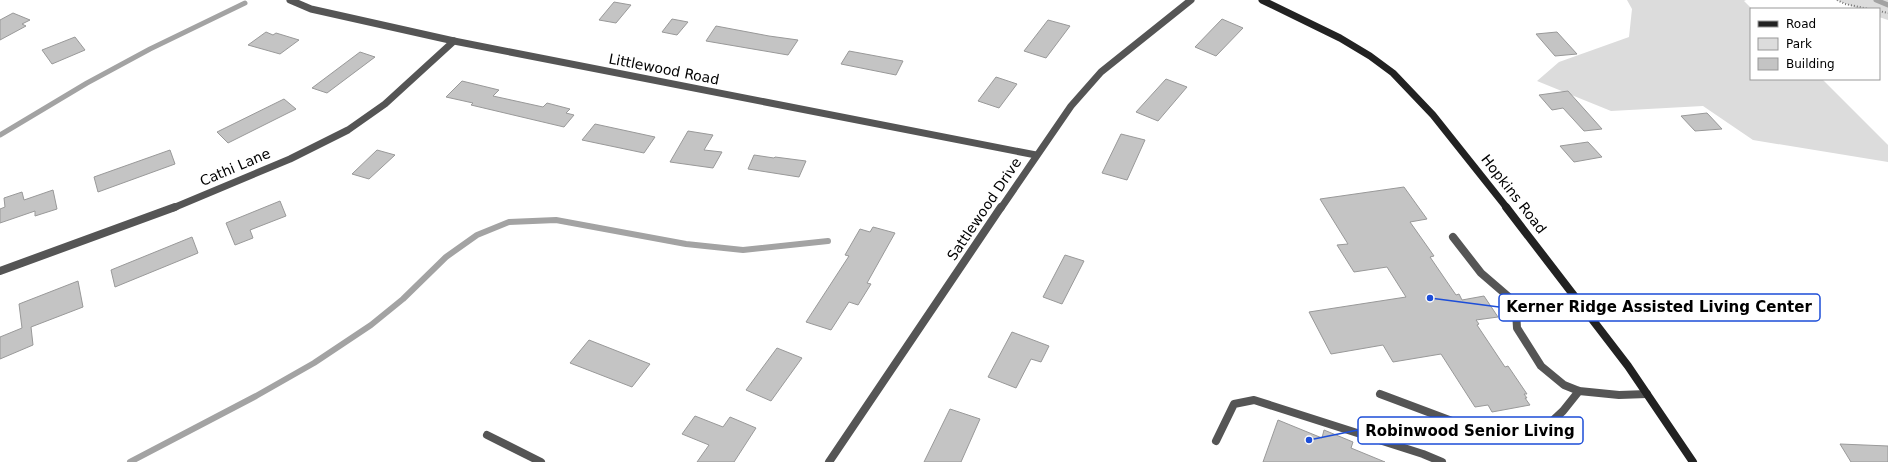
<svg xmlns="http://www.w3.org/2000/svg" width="1888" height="462" font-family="'DejaVu Sans',sans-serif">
	<rect width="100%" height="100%" fill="#fff"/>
	<g fill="#dcdcdc">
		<path d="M1627,0H1746L1744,1L1752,9L1751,79H1822L1888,145V162L1753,140L1703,106L1611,111L1537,81L1559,62L1629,37L1632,9Z"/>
		<path d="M1836,0H1888V20L1879,17V9H1859Z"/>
	</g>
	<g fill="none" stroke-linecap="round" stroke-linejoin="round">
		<g stroke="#a3a3a3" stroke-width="5">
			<path d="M1876,0L1888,5"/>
			<path d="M0,135L87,83L150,49L245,3"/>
		</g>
		<path stroke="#a3a3a3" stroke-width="6" d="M130,462L256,396L314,363L371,325L403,299L446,257L477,235L509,222L556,220L686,244L743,250L828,241"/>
	</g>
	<g fill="#c4c4c4" stroke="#999">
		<path d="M614,2L631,5L616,23L599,20Z"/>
		<path d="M13,13L30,20L22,24L26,26L0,40V20Z"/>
		<path d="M672,19L688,22L677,35L662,32Z"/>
		<path d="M1222,19L1243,28L1216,56L1195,47Z"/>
		<path d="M1048,20L1070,26L1046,58L1024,51Z"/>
		<path d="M716,26L769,36L798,40L788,55L706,41Z"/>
		<path d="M266,32L273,35L276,33L299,40L280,54L248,45Z"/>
		<path d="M1557,32L1577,54L1555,56L1536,34Z"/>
		<path d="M75,37L85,50L52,64L42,50Z"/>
		<path d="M849,51L903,61L896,75L841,64Z"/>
		<path d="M360,52L375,57L327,93L312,88Z"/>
		<path d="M996,77L1017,84L999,108L978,101Z"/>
		<path d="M1166,79L1187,87L1158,121L1136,112Z"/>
		<path d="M462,81L499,90L493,96L543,107L547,103L570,109L566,113L574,115L564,127L471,105L473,103L446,97Z"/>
		<path d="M1568,91L1602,129L1584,131L1563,108L1552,110L1539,95Z"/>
		<path d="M284,99L296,109L228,143L217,132Z"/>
		<path d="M1707,113L1722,129L1695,131L1681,116Z"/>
		<path d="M595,124L655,137L644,153L582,140Z"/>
		<path d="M688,131L713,135L704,150L722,152L713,168L670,162Z"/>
		<path d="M1121,134L1145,140L1127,180L1102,173Z"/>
		<path d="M1588,142L1602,157L1574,162L1560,146Z"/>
		<path d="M170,150L175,164L98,192L94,177Z"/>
		<path d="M377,150L395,155L369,179L352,174Z"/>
		<path d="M754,155L774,158L775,157L806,161L799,177L748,169Z"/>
		<path d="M1404,187L1427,219L1410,222L1434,256L1430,257L1456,295L1459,294L1462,300L1484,296L1498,317L1476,320L1479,324L1477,325L1505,367L1508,366L1527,394H1524L1527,398H1525L1530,405L1492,412L1488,405L1475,407L1441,354L1393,362L1383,345L1331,354L1309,312L1406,297L1387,267L1354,272L1337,245L1348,244L1320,199Z"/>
		<path d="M53,190L57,209L35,216V211L0,223V209L5,207L4,198L22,192L24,200Z"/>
		<path d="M280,201L286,216L250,230L253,238L235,245L226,223Z"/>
		<path d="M873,227L895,233L867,283L871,284L858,305L849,302L831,330L806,322L849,256L845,255L860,229L870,232Z"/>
		<path d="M192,237L198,253L115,287L111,270Z"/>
		<path d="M1065,255L1084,261L1062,304L1043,297Z"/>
		<path d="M78,281L83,307L31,327L33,345L0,359V337L22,328L19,304Z"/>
		<path d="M1012,332L1049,346L1041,362L1031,359L1016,388L988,377Z"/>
		<path d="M589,340L650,364L632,387L570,363Z"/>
		<path d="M777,348L802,358L771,401L746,390Z"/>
		<path d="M950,409L980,419L961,462H924Z"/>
		<path d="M695,416L723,427L730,417L756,428L734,462H697L709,445L682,434Z"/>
		<path d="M1278,420L1322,438L1324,430L1353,442L1351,448L1385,462H1263Z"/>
		<path d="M1840,444L1888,446V462H1851Z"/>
	</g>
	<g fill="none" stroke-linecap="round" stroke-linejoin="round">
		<g stroke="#777" stroke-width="2" stroke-dasharray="1 2" stroke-linecap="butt">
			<path d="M1837,0L1845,4L1869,9"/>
			<path d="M1879,11L1888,13"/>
		</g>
		<g stroke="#555" stroke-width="8">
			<path d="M1453,237L1481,273L1510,298L1516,312L1517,328L1541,366L1564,385L1579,391L1619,395L1647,394"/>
			<path d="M1380,394L1476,430L1501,436L1523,433L1548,425L1563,411L1579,391"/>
			<path d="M1216,441L1234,404L1254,400L1423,454L1442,462"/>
		</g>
		<g stroke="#555" stroke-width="7">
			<path d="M290,0L311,9L454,41L1036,155"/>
			<path d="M173,208L290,159L348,130L385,104L454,41"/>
			<path d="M1001,208L1071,106L1101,72L1191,0"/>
		</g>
		<g stroke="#555" stroke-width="8">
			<path d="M0,271L175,207"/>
			<path d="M487,435L541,462"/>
			<path d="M829,462L1001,207"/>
		</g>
		<path stroke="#222" stroke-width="7" d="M1262,0L1340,38L1370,56L1393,73L1433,115L1507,208"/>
		<path stroke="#222" stroke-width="8" d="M1506,207L1628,366L1693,462"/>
	</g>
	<g text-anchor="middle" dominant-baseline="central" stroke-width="3" stroke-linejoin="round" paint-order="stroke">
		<g font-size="14" fill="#000" stroke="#fff">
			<text transform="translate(664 69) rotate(11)">Littlewood Road</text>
			<text transform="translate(235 167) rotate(-23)">Cathi Lane</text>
			<text transform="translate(1514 194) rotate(52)">Hopkins Road</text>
			<text transform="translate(984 209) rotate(-56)">Sattlewood Drive</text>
		</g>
	</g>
	<path fill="none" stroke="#1d4ed8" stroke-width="1.5" d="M1430 298L1499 307M1309 440L1358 430"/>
	<g fill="#1d4ed8" stroke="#fff" stroke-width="1.5">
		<circle cx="1430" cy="298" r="4"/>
		<circle cx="1309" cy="440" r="4"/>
	</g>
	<g fill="#fff" stroke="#1d4ed8" stroke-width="1.5">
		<rect x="1499" y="294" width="321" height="27" rx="4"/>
		<rect x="1358" y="417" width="225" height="27" rx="4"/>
	</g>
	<g font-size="15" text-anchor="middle" font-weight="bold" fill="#000">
		<text x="1659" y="312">Kerner Ridge Assisted Living Center</text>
		<text x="1470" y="436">Robinwood Senior Living</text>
	</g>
	<rect x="1750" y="8" width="130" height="72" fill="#ffffff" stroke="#999999"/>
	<rect x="1758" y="21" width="20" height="6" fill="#222222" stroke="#999999"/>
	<text x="1786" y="28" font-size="12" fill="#000000">Road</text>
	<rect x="1758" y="38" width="20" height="12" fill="#dcdcdc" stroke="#999999"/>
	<text x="1786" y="48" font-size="12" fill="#000000">Park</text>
	<rect x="1758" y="58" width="20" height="12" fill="#c4c4c4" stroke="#999999"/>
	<text x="1786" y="68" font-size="12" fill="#000000">Building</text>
</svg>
